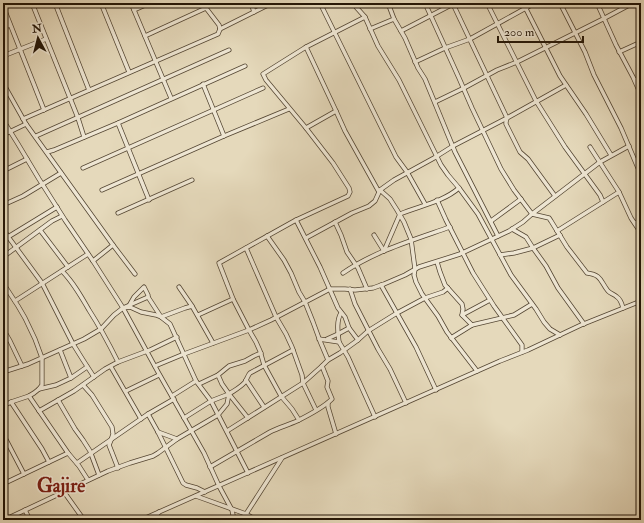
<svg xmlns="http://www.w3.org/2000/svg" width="644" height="523" font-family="'IM FELL Double Pica',serif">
	<rect width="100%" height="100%" fill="#e5d9bb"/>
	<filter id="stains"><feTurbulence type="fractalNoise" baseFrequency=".005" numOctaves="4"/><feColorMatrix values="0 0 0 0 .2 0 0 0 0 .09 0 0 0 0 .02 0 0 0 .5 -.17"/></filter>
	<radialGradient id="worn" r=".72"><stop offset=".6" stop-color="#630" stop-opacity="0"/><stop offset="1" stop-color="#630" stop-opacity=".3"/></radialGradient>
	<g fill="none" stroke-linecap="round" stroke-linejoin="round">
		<g stroke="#544633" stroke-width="5">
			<g id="minor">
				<path d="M32,3L78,118L84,137"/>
				<path d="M55,3L89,90"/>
				<path d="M101,3L129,72"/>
				<path d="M131,3L171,98"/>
				<path d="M320,3L396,157L407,172L425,204"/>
				<path d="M354,3L356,7L365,17L378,46L399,80L441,165L448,175L459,188L478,214L511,275L536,309L544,322L550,329L560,335"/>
				<path d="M388,3L394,19L405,38L418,68L425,79L455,152L498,236"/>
				<path d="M425,3L459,78L472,108L501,169L514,190L532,214L549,218L551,221L567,247L587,273C602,275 600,281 608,291C611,294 614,294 617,297C620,299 622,304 623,308"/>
				<path d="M487,3L536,101L565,147L600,195L603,202"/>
				<path d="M523,3L560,76L586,114L611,155"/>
				<path d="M560,3L585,52L594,75L621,128L641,175"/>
				<path d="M597,3L616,45L633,77L641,95"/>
				<path d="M638,3L641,8"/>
				<path d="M453,4L507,118L506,122V124L520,152L528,159L555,196"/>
				<path d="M3,6L44,110"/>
				<path d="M134,10L150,3"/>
				<path d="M254,12L272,3"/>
				<path d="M3,28L10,25"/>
				<path d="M220,29L254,12L251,3"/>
				<path d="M370,29L394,19"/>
				<path d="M401,31L455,3"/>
				<path d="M306,47L336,111L345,131L379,192"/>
				<path d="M619,52L641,42"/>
				<path d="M3,56L46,39"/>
				<path d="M415,62L445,48L470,39L535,3"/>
				<path d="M635,80L641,77"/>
				<path d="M3,83L26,124L113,245L93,261"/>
				<path d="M203,84L224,136"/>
				<path d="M435,102L464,88L497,70L517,62L603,19L633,3"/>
				<path d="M23,119L218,34L220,29L219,25L206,8L145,36"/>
				<path d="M3,120L18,144L39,179L65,220L93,261L123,308L158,372L204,453L219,486L232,510L234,520"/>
				<path d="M118,123L149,200"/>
				<path d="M306,128L336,111"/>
				<path d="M3,135L26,124"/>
				<path d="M36,136L229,50"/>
				<path d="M590,147L619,192L631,218L641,233"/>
				<path d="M47,152L54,150L118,123L245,66"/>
				<path d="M83,168L263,88"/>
				<path d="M3,171L27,159"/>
				<path d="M102,190L224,136L289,109"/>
				<path d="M380,190L390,199L397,210L404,222L411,239L415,269L414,275L416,282L422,294L438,316L447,332L477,371"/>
				<path d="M437,200L446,220L473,273L494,306L522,345V352"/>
				<path d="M3,205L23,196L61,173"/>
				<path d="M118,213L192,180"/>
				<path d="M296,220L320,267L338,308L345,317L349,328L358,340"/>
				<path d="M491,221L521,199"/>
				<path d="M335,222L341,235L347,252L358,268L367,289"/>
				<path d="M635,223L641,221"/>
				<path d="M3,229L9,238L42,283L73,344L83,360L94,377"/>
				<path d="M512,229L526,237L533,248L546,266L558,288L584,324"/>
				<path d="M40,230L68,267"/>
				<path d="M557,231L619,192"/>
				<path d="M374,235L384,251"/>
				<path d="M306,238L352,213L369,206L375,201L380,190L394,180L434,158L453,146L507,118L566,85"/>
				<path d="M3,240L57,207"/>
				<path d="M113,245L135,274"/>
				<path d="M384,251L400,214C419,206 443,202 459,188"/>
				<path d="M500,255L514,253L533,248L560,235"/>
				<path d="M3,257L52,221L62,216"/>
				<path d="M437,262L440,272L445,285L462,304L463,309L462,315"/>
				<path d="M62,271C73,282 81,296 89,310C100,327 109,344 118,362"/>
				<path d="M343,273C375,251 413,240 450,227"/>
				<path d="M3,283L18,306L25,318L35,339L42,358V385L39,389L34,393L29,396"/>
				<path d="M381,285L416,347L436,390"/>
				<path d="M179,287L192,306"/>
				<path d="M350,289L355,304L378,349L390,369L406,403"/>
				<path d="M15,301L88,254"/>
				<path d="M130,304L134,297L144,287L148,295V297L161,317L185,308L192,306L213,343"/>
				<path d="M123,308L130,307L141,312L156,315L161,317L170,324L196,381L211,401L248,473"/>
				<path d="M198,315L233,299"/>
				<path d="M472,325L462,315L490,300"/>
				<path d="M3,329L10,341L22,366"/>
				<path d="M451,338L472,325L514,315L532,304"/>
				<path d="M319,339L339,342L348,357L375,417"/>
				<path d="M327,339L338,334L349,328"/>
				<path d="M339,342C338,333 336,321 341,313"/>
				<path d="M60,350L71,378"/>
				<path d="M328,360L340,353L358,340L368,331L397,313L425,298L443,292L448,288"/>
				<path d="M155,366L184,354L249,330L271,320L330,289H345L355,290L373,288L384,284L405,275L419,267L460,254L509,231L523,222L532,214L600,162L629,146"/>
				<path d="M111,367L141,419"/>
				<path d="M3,372L28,364L84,339L101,329L114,315L123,308L148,297"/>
				<path d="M246,380L264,407"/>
				<path d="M199,384L218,375L229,366L245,361L254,356L261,353"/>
				<path d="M83,385L92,395L112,427L113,434L111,440L109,445L118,468"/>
				<path d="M39,389L56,385L71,378L87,367"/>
				<path d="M126,391L159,375"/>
				<path d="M229,394L248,418"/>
				<path d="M172,396L196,381"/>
				<path d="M58,400L75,429L83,440L90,451L99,475"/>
				<path d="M11,402L29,396L68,453L79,466L88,480"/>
				<path d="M328,403V407L336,434"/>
				<path d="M3,406L11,402L42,449L49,462"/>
				<path d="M316,410L303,383L322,366"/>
				<path d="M39,411L74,391L105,369L118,362L150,350L177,337"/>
				<path d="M148,414L158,432L183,483L186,485L197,488L205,492"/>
				<path d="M184,418L211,401L229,394L222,384L218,375"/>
				<path d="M299,420L292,409L281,396L264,365L260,351L256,342L249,330L233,299L219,263L296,220L348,196L350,192L349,188L333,163L306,128L266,80L263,74L306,47L365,17"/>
				<path d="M227,431L303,383L302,375L292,347L286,334L276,317L246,248"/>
				<path d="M158,432L177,439"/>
				<path d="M3,434L24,474"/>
				<path d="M77,463L148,414L174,399"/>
				<path d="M210,467L270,432C278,428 288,425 297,421C307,416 324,407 332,399L327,387L328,381L322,366L328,360L320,341L313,322L305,302L299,292L291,273L284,260L267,236"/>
				<path d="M3,484L68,453"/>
				<path d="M64,492L84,520"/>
				<path d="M196,496L246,514L256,520"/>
				<path d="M25,510L30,520"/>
				<path d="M4,520L108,471L130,463L153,456L158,453L177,439L218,415L227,404L229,394C235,390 241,387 245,382C247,379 248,375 250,373L293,350"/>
				<path d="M141,520L500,361L528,350L581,325L641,301"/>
				<path d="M153,520L159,512"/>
				<path d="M240,520L246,514L282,458"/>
			</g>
		</g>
		<use href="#minor" stroke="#eee6d3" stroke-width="3.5"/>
	</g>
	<g text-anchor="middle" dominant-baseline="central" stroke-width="3" stroke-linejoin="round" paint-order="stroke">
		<g font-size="19" font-weight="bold" fill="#7a1f14" stroke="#eee6d3">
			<text x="61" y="486">Gajire</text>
		</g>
	</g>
	<rect width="644" height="523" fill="none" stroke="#e5d9bb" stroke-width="16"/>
	<rect x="4" y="4" width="636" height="515" fill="none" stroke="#231506" stroke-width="2"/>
	<rect x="8" y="8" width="628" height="507" fill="none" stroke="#231506"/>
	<g transform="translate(38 38) rotate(353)" stroke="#eee6d3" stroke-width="3" paint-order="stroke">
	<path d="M0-3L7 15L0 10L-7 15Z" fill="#231506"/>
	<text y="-6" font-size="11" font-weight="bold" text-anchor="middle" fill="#231506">N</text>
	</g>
	<path d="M498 36v6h85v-6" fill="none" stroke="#231506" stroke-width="2"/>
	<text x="504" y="36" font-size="12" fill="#231506" stroke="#eee6d3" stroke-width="3" paint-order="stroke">200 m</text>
	<rect width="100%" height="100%" filter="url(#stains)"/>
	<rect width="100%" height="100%" fill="url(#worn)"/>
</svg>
